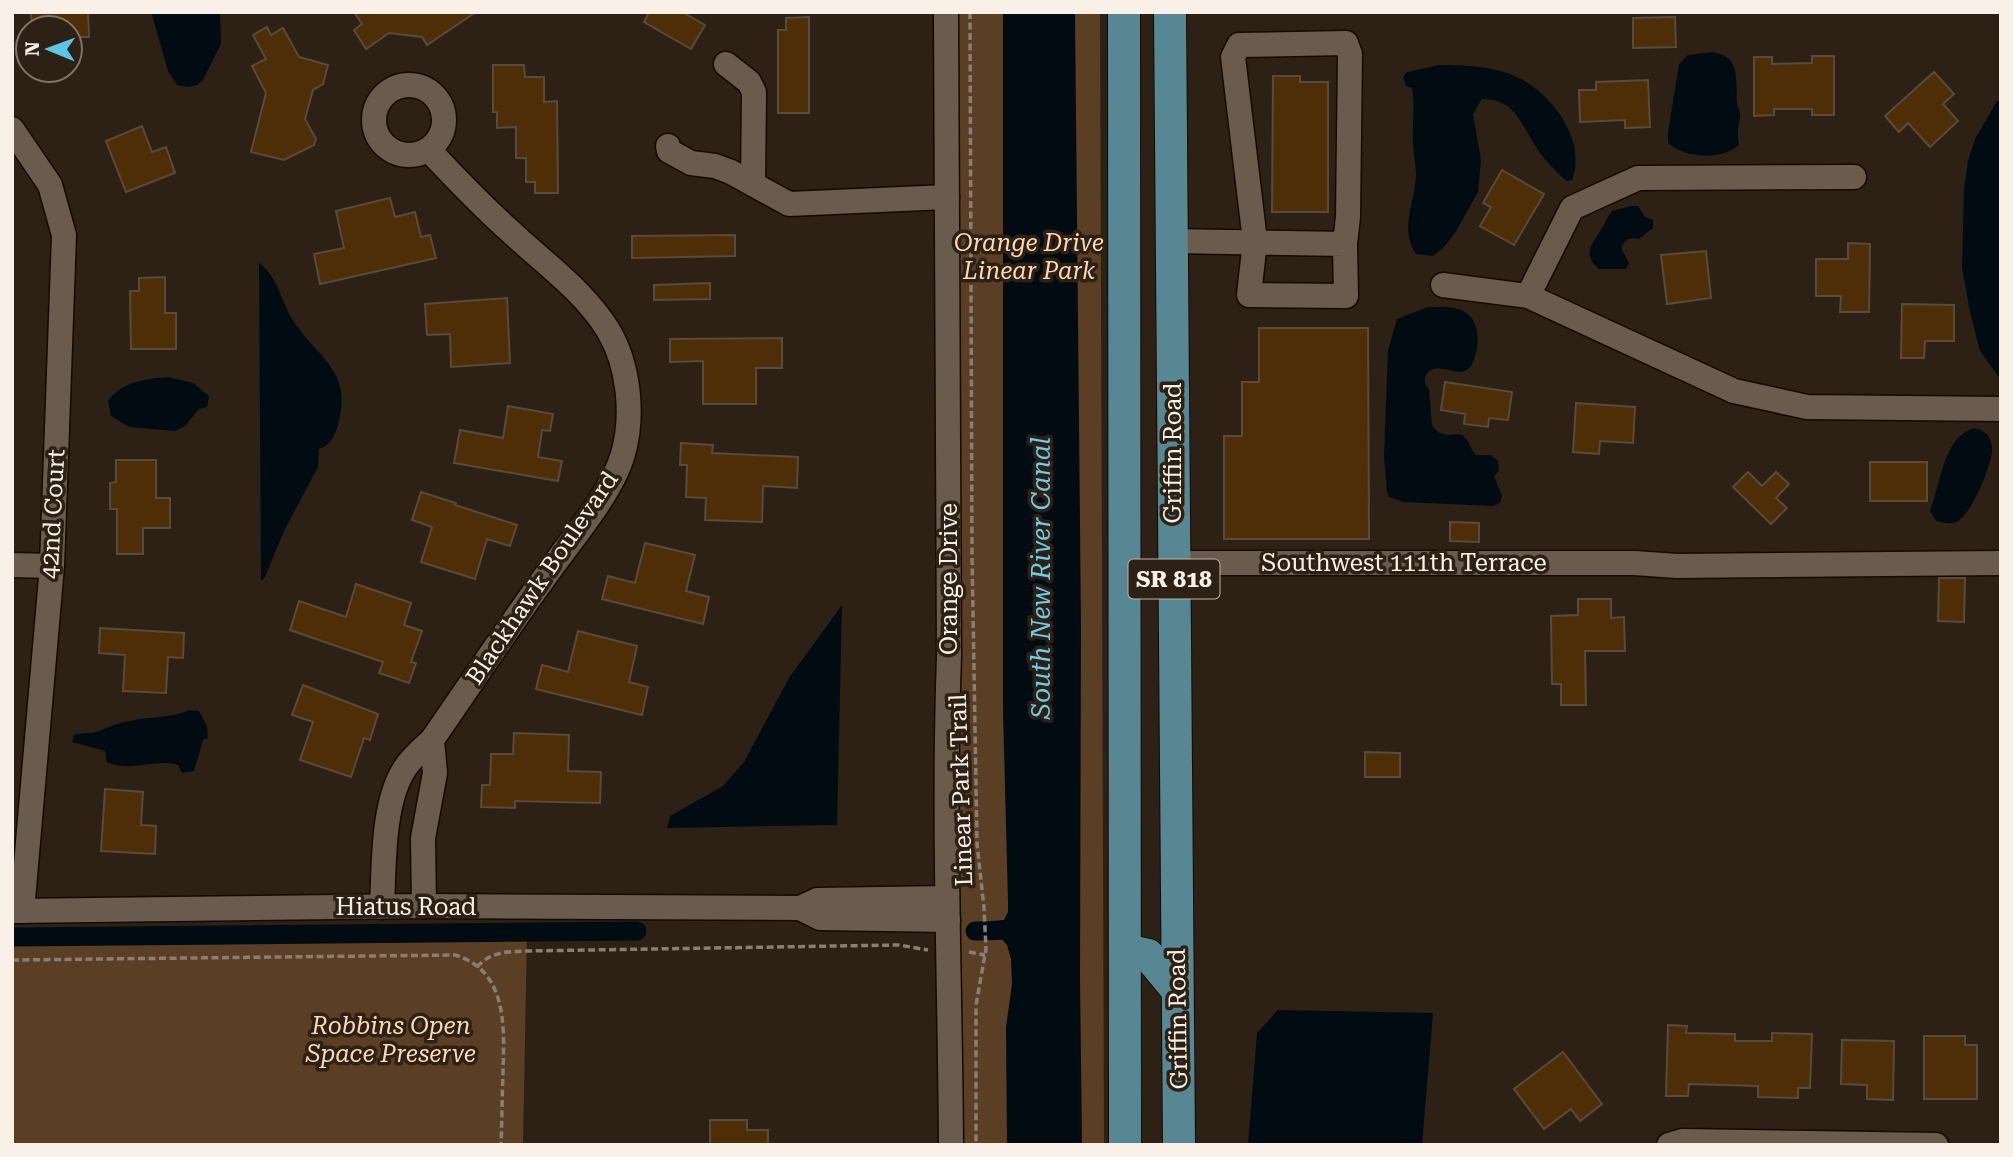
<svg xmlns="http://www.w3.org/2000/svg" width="2013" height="1157" font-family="'Roboto Serif',serif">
	<rect width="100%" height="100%" fill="#2d2115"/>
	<g fill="#5a3f25">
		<path d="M955,12H1100L1104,1145H960Z"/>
		<path d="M527,933L523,1145H12V940Z"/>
	</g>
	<g fill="#000c12">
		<path d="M151,12H220L221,44L203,80L197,85L188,87L177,85L168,71Z"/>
		<path d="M1003,12H1075L1081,627L1080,977L1082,1145H1007L1006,1027L1012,984L1011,959L1007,945L1000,937L991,938V921L1004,920L1008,912V901L1003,712Z"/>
		<path d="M1713,52C1720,54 1727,55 1732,63C1738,74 1736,89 1737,102C1737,107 1741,112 1740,118C1738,131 1737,131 1739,145C1722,161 1685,158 1668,143V132L1679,64L1688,55Z"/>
		<path d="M1439,65C1464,65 1496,66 1519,78C1553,95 1587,141 1572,180L1567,181C1558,174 1547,162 1540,153C1523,130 1517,98 1482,99L1473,114L1481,160L1478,192L1455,233L1443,248L1433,256L1416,254C1399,229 1415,203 1416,175C1416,164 1413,153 1413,142C1412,124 1415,106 1412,88L1406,86L1403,77L1407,72Z"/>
		<path d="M1997,101H2001V377L1998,376L1980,351L1970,312L1962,268L1964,189L1968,161L1975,139Z"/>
		<path d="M1631,206H1638L1645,217L1653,220V228L1639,239C1629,237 1625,239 1621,248L1629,263L1626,269H1599C1583,255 1590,246 1601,230C1605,224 1607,217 1612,211Z"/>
		<path d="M259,263C279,277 281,303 294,322C319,359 353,371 338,425C334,437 331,445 319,449L318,467L284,531L265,577L261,581Z"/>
		<path d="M1428,307C1439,307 1451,306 1461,310C1483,319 1480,350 1471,366C1469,369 1465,371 1462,372C1451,373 1434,362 1426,375C1423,380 1425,384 1429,389L1432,425C1439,437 1449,435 1460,434C1470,439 1469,448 1476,455H1491L1498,461L1499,471L1494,476L1502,496L1500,503L1493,506L1403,502L1389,497L1387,492L1384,456L1388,350L1397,319Z"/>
		<path d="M168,377L193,383L209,396L207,407L199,409L185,426L175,431L129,427L111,416L108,401C123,381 145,379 168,377Z"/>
		<path d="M1973,428C1985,429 1993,438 1992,451C1991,466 1972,513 1958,521C1950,525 1944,523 1936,521L1930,511C1938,490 1943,452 1959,437C1963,433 1969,430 1973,428Z"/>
		<path d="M842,605L837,825L667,828L670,816L723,786L744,762L789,678Z"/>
		<path d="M190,710L199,711L207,726L208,738L203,740L194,771L182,773L178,765C155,758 130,773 107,762L105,751L72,742L74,735C82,732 89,734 96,732C107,728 117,723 129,721C151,716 168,719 190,710Z"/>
		<path d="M1278,1010L1433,1013L1422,1145H1248L1257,1033Z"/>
	</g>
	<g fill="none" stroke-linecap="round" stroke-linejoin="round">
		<g stroke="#000c12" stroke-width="19">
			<path d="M975,931L1017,930"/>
			<path d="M12,937L637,931"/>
		</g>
	</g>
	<g fill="#4e2e07" stroke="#584a3c" stroke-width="2">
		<path d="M31,12H88L89,37H70V28H32Z"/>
		<path d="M354,12H476L427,45L422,37L389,33L366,49L354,30L362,24Z"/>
		<path d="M649,12H682L705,25L691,49L644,22Z"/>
		<path d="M809,17V113H778V30H786V18Z"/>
		<path d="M1675,17L1676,47L1633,48V18Z"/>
		<path d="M267,27L271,35L283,28L299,57L328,65L323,84L313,90L305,119L316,139L314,145L284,160L251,152L266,93L252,66L266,59L253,35Z"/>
		<path d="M1812,56H1834V115H1812V109H1774V115L1754,116V57H1772V64L1812,63Z"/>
		<path d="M493,65H524L525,77H544V102L557,101L558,193H535V182H526V158H516V127L497,128V112H493Z"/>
		<path d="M1934,72L1954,94L1943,104L1958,121L1930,147L1908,123L1899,132L1885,116Z"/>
		<path d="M1273,76H1300V82H1328V212H1272Z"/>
		<path d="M1648,80L1650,127L1625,128V120L1580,122L1579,90H1596V82Z"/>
		<path d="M142,126L152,152L166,147L175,173L126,192L106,141Z"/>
		<path d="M1502,170L1544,194L1514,245L1480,226L1491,207L1483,203Z"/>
		<path d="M390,198L395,217L415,212L421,237L430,235L436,258L320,284L314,254L344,248L336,211Z"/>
		<path d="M735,235V256L632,258V236Z"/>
		<path d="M1848,243L1870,244L1869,312H1840L1841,296H1816V259H1848Z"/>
		<path d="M1706,251L1711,298L1667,304L1661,255Z"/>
		<path d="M165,277V313H176V349H131L130,291H139V278Z"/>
		<path d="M710,283V299L654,300V285Z"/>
		<path d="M507,298L510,363L451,367L450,334L427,335L425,304Z"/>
		<path d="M1902,304L1954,305V341H1925L1924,358H1901Z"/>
		<path d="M1259,328H1368L1369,539H1224V436H1242V382H1259Z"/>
		<path d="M782,338V368H756V404H703V361L670,362V339Z"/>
		<path d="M1445,382L1512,392L1508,420L1489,418L1488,427L1464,424L1465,414L1441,410Z"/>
		<path d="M1576,403L1635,407L1633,443L1600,441L1599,454L1573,452Z"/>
		<path d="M508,406L553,414L550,431L542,430L538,457L562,461L558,481L454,463L460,430L503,438Z"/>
		<path d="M681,443L713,445L712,453L798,457L797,488L763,486L762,522L705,520L706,498L686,497L687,465H680Z"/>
		<path d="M116,460H156V498H170V528H143V554H117V509H110V483L116,482Z"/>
		<rect x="1870" y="462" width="57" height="39"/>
		<path d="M1748,472L1762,486L1776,472L1789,484L1776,498L1787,508L1771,524L1733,487Z"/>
		<path d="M421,492L456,503L455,505L517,525L510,546L487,539L475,579L421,562L432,527L412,520Z"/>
		<path d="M1450,522L1479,523V542L1450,541Z"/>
		<path d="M645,543L695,555L686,591L709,597L703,624L602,599L608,576L635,583Z"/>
		<path d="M1939,578H1965L1964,622L1938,621Z"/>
		<path d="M356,584L411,603L404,625L422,631L411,662L416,663L409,683L379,673L383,662L290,630L299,601L346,617Z"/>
		<path d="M1578,599H1611V618L1624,617L1625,651H1585L1586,705H1561V684H1552L1551,616L1578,615Z"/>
		<path d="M100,628L184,633L183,658L168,657L166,693L123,691L125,655L99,653Z"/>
		<path d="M578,631L637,646L629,682L648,687L642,715L536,689L542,665L568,672Z"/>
		<path d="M303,685L378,714L370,740L364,738L351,777L300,760L313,722L292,715Z"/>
		<path d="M514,733L569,735L568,771L601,772L600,803L515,801V808L481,807L482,785H490L491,754H513Z"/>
		<path d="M1365,752L1400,753V777H1365Z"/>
		<path d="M105,789L143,792L141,825L156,826L155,854L101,851Z"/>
		<path d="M1668,1025L1687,1026L1686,1033L1735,1034V1041H1772V1033L1812,1034L1810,1088H1798V1098L1758,1097V1086L1689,1084L1688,1096H1666Z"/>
		<path d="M1924,1036H1965V1045H1977V1099H1924Z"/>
		<path d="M1842,1040L1894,1041L1893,1100L1867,1099V1085L1841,1084Z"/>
		<path d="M1563,1052L1602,1104L1580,1121L1571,1109L1544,1129L1514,1089Z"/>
		<path d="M710,1120H747V1130H768V1145H710Z"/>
	</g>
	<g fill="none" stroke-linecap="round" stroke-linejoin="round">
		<g stroke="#150a02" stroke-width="27">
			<g id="minor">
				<path d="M946,12L949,656C943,819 950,982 951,1145"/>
				<path d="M726,64L749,82L754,92L753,184"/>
				<circle cx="409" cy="120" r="35"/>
				<path d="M12,129L50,185L64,235L52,566L22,911"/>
				<path d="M668,146L669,151L691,163L715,166L731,172L789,204L947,197"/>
				<path d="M1171,241L1345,244L1348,217L1350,54L1346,43L1239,45L1233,57L1255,241L1249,295L1346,296L1345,244"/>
				<path d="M1443,285L1528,296L1734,391L1807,407L2001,409"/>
				<path d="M1528,296L1572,208L1638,178L1854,177"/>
				<path d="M1173,563H1634L1677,566L2001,563"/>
				<path d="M12,565L52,566"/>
				<path d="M424,906L423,838L435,773L432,740"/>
				<path d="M382,907C384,866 382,803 405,768C413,756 422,749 432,740C470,685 507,629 547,574C571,540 612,493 623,454C634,415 629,365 608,330C584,291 544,263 511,232C482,206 455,178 429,150"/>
				<path d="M800,908L820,918L948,920"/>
				<path d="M12,911L424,906L800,908L817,900L947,898"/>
				<path d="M1669,1145L1682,1141L1936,1145"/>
			</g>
		</g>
		<g stroke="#150a02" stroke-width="34">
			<g id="major">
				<path d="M1124,12L1125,1145"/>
				<path d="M1170,12L1179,1145"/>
				<path d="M1125,950L1148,955L1177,990"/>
			</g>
		</g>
		<g stroke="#887e73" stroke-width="3.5" stroke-dasharray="7 3.5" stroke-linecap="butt">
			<path d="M970,12L972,554L977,844L984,908L986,949L976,1005V1145"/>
			<path d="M969,952L985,955"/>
			<path d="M12,960L455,955C509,971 504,1030 503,1074C502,1098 502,1121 501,1145"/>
			<path d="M477,967C491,951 507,952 527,951L899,945L928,950"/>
		</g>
		<use href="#minor" stroke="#695b4d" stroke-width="24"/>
		<use href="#major" stroke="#568792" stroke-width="32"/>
	</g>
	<g text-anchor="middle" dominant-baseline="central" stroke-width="7" stroke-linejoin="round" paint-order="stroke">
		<rect fill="#2d2115" stroke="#bcb2a9" stroke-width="2" x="1128.5" y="559.5" width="91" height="39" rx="5"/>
		<g font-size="23" font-weight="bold" fill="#f9f0e8">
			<text x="1174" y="579">SR 818</text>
		</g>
		<g font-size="24" font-style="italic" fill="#fcd8b7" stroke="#2d2115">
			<text x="1029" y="243">Orange Drive<tspan x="1029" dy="28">Linear Park</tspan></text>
			<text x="391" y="1026">Robbins Open<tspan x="391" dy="28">Space Preserve</tspan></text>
		</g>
		<g font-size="24" fill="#f9f0e8" stroke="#2d2115">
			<text transform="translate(1173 453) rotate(-90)">Griffin Road</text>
			<text transform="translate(53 514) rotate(-87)">42nd Court</text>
			<text x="1404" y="563">Southwest 111th Terrace</text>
			<text transform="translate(542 578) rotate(-56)">Blackhawk Boulevard</text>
			<text transform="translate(949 579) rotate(-90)">Orange Drive</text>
			<text transform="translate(961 790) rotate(-92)">Linear Park Trail</text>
			<text x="406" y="907">Hiatus Road</text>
			<text transform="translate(1178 1019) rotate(-91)">Griffin Road</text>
		</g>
		<g font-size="26" font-style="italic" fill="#6ecdea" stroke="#2d2115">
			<text transform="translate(1041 578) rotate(-90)">South New River Canal</text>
		</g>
	</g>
	<rect width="2013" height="1157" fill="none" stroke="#f9f0e8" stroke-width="28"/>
	<g transform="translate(49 49) rotate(271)"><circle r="33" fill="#2d2115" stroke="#7f7469" stroke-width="2"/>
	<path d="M0-5L12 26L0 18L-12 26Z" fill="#5bc7e7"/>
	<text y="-10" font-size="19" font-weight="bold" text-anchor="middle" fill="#f9f0e8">N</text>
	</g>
</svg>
